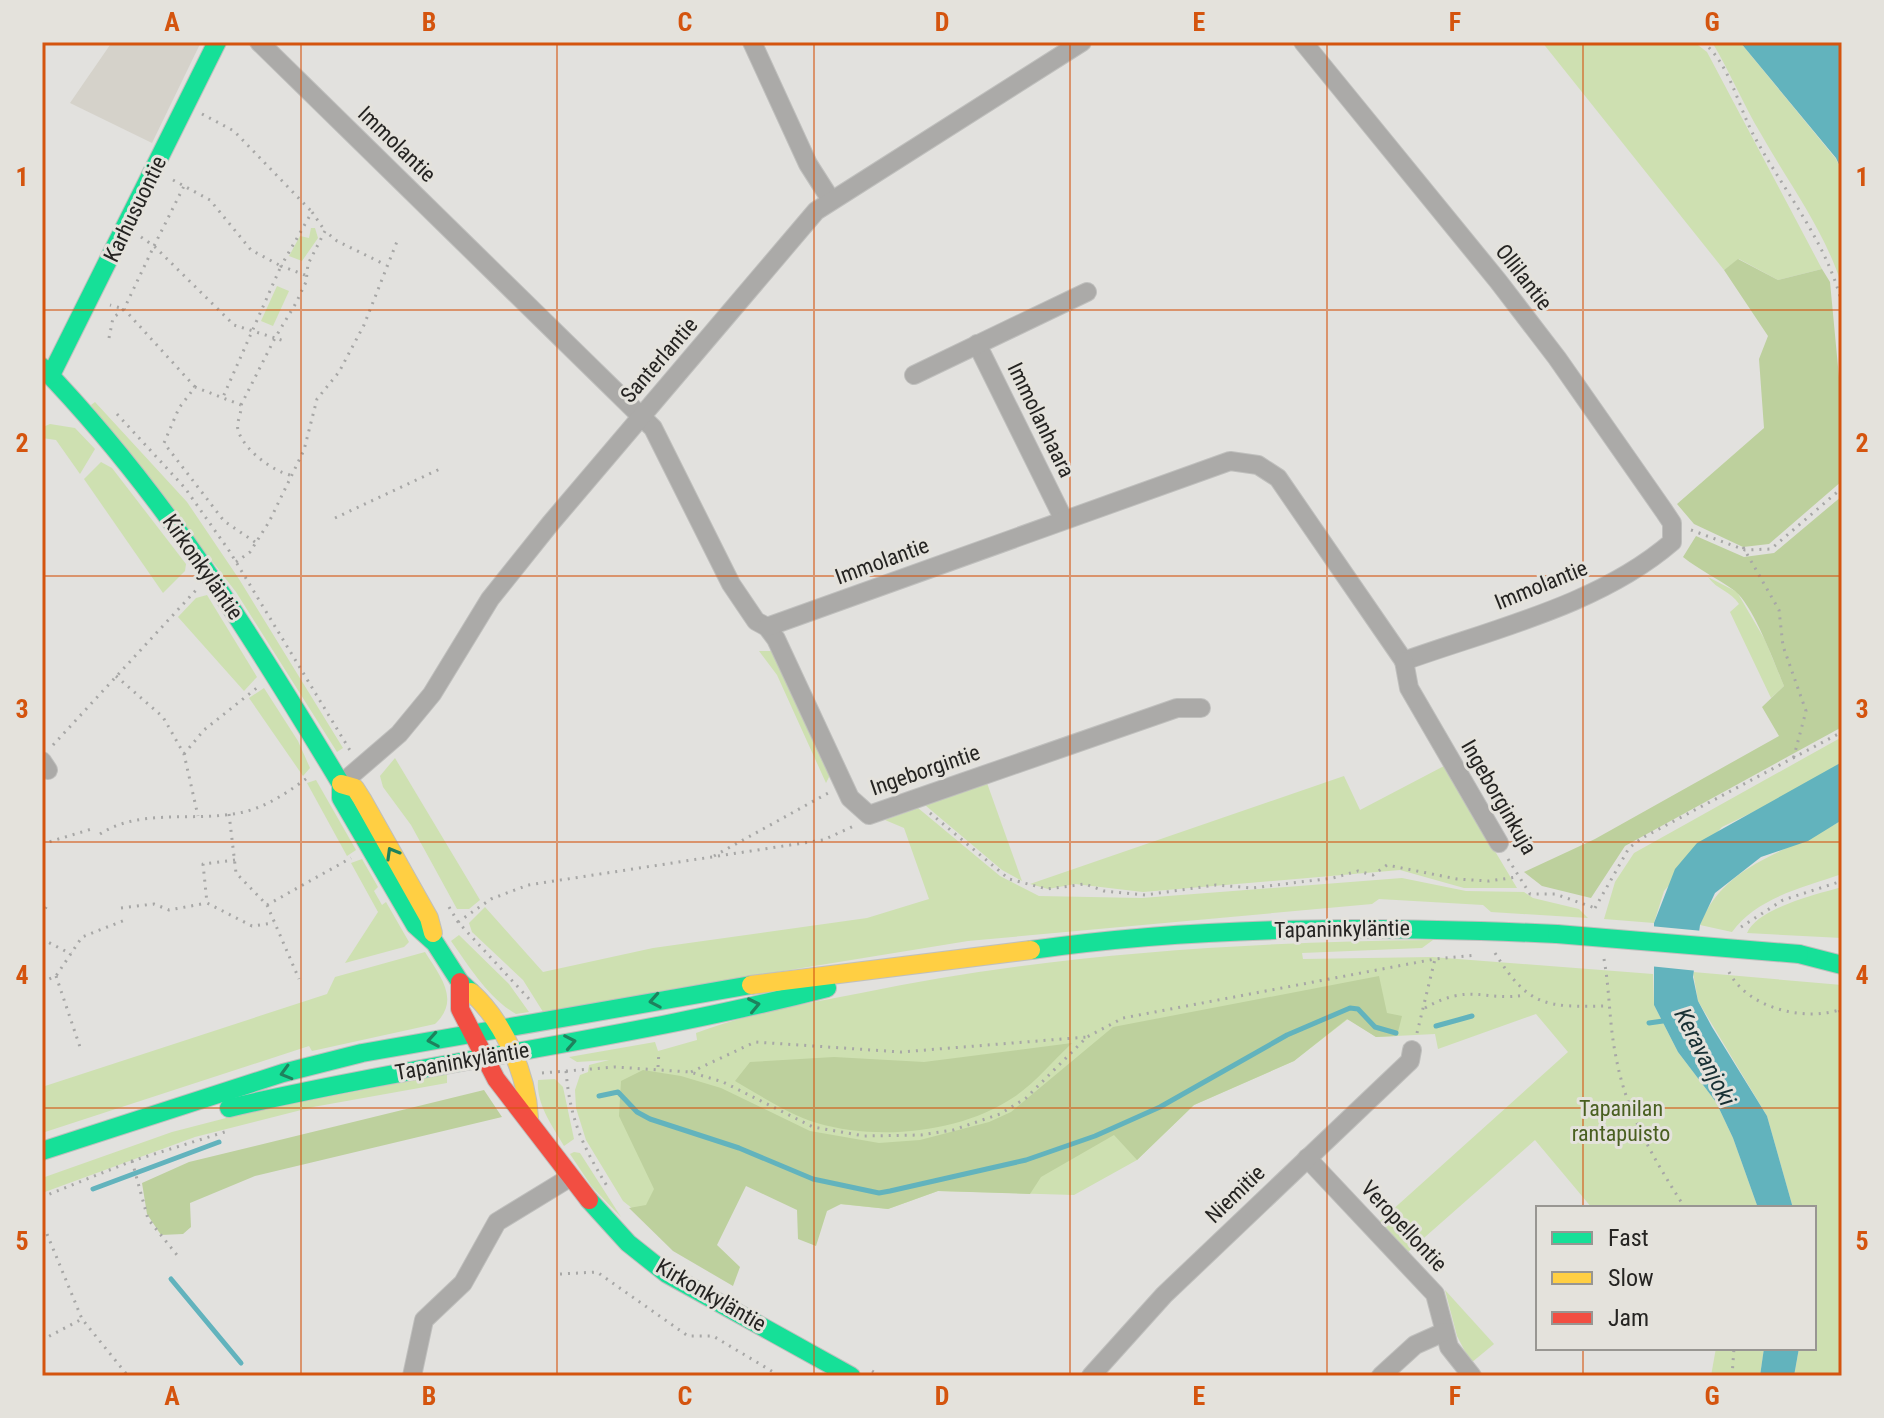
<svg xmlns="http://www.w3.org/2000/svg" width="1884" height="1418" font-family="'Roboto Condensed',sans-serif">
	<rect width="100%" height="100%" fill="#e2e1de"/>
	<path fill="#d5d2ca" d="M112,42H201L152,143L70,103Z"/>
	<g fill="#cee0b1">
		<path d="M1542,42H1694L1707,52L1822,269L1778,280L1739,259L1724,270Z"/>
		<path d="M1712,42H1740L1836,159L1842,171V286C1825,231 1789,184 1761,134C1743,104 1730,72 1712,42Z"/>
		<path d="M311,228H315L318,238L302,261L289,256L300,236L309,238Z"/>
		<path d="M277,286L289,291L273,326L261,321Z"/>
		<path d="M95,402L187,502L239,579L343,748L337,752L236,592L91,405Z"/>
		<path d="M50,424L75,428L95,449L80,474L56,440L42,438L43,427Z"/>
		<path d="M101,462L112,468L186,564L185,571L163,593L84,479Z"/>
		<path d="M1708,577L1737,592L1765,640L1784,686L1771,698L1730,612L1739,604C1731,591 1717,590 1708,577Z"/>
		<path d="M207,595L257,677L244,691L178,617L196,598Z"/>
		<path d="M759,651H771L779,659L832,771L826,783L777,675Z"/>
		<path d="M264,688L298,741L310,768L303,776L249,698Z"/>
		<path d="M1842,737V762L1784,797L1722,827L1664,891L1654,923L1604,919L1615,882L1634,853Z"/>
		<path d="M395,758L480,900L469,909H457L411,825L383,787L380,776Z"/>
		<path d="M1444,766L1517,888H1464L1400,870L1143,892L1075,884L1048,889L1030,884L1344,776L1360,810Z"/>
		<path d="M316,780L356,850L347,856L307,783Z"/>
		<path d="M987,783L1022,881L1002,870L925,805Z"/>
		<path d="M918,808L1000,876L1039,896L1142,898L1402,878L1466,891L1524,892L1533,898L1579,909L1588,918L1491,912L1483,905L1379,899L1372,904L968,941L666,990L545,1015L523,980L472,932L469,923L485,907L543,972L653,948L867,918L929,899L904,828L885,820Z"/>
		<path d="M1842,820V874C1804,887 1756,898 1732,932L1700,925C1724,862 1789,853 1842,820Z"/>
		<path d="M362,859L378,887L374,891L382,905L386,902L409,942L404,947L345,963L378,912L351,863Z"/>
		<path d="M1842,887V938L1747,933C1758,908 1817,894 1842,887Z"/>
		<path d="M459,935L509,984L529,1012L516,1014C488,998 469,966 451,941Z"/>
		<path d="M1433,940L1422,948L1302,953L1303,959L1432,957L1653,974L1654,1005L1678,1052L1716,1102L1733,1138L1758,1208H1592L1535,1140L1408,1252L1380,1221L1568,1052L1536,1014L1438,1049L1435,1034L1376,1037L1348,1019L1294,1061L1194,1105L1137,1160L1074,1195L938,1191L888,1209L829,1203L739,1164L700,1263L623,1201L586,1140L576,1108L575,1090L580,1075L588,1072L589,1065L609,1060L577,1062L569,1057L655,1042L658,1051L697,1040L696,1033C749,1013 805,1004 861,993C1050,954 1241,942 1433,940Z"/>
		<path d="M425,952C440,976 461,1000 435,1024L312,1051L309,1046L42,1133V1087L327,994L335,977Z"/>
		<path d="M1693,972L1842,985V1376H1794L1799,1348H1814V1208H1793L1767,1116L1698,1001Z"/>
		<path d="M447,1074V1083L313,1107L195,1137L42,1193V1178L172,1132L257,1110Z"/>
		<path d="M555,1079L563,1087L574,1139L564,1146C552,1125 536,1104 538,1080Z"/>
		<path d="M574,1152L580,1153L621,1217L592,1187L570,1154Z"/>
		<path d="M1445,1290L1494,1344L1471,1363L1457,1336Z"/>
		<path d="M1716,1348H1764L1760,1376H1711Z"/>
	</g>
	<g fill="#bdd09d">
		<path d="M1738,259L1778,280L1822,269L1830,282L1842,409V481L1769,544L1743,547L1694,524L1677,504L1764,428L1759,359L1768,336L1724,270Z"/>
		<path d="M1842,496V727L1625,846L1591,898L1542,886L1524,872L1595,839L1779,736L1762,707L1784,686C1774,662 1754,607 1735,591C1719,579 1699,570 1683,557L1696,536L1744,557L1774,553Z"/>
		<path d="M1379,976L1387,1013L1402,1016L1397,1036L1376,1037L1347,1019L1294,1061L1194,1105L1137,1160L1114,1135L1041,1177L1030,1194L938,1191L888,1209L841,1204L827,1211L816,1246L798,1239L797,1210L746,1186L717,1245L740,1267L733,1286L673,1251L629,1208L646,1205L654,1189L619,1116L621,1081L643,1070L681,1076L721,1088L810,1131L879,1143L920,1140L989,1122L1011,1112L1113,1027Z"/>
		<path d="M1072,1043C1053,1061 1035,1083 1014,1097C961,1133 878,1141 817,1123C788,1114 761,1096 735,1081L750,1062L834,1057L924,1062Z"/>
		<path d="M484,1090L502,1117L255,1176L190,1203L191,1227L183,1234L161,1235L147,1214L142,1183L189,1162Z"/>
	</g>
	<g fill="#62b3bd">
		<path d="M1740,42H1842V171L1836,158Z"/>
		<path d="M1842,762V820L1808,841L1761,857L1715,893L1700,925L1693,977L1698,1001L1712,1027L1767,1116L1793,1208H1758L1733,1138L1716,1102L1678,1052L1654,1005V923L1675,869L1697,843Z"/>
		<path d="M1764,1348H1799L1794,1376H1760Z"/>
	</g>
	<path fill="#e2e1de" d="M1650,926L1703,931L1698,971L1649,966Z"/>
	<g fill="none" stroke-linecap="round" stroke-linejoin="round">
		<g stroke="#62b3bd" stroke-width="5">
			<path d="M1649,1023L1663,1021"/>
			<path d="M1436,1026L1472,1016"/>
			<path d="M599,1096L618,1092L637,1112L650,1119L739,1148L813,1179L879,1193L890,1191L1026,1160L1095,1136L1160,1107L1287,1035L1350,1008L1358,1009L1375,1027L1396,1033"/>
			<path d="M93,1189L219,1142"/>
			<path d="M171,1279L241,1363"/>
		</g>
		<g stroke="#bfbfbd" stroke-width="20">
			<g id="street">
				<path d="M259,42L653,428L731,584L756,621L767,627L776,639L850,798L869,815L1177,708H1201"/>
				<path d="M752,42L808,164L831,200"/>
				<path d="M977,344L1063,518"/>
				<path d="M914,375L1087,292"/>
				<path d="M767,627L1230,461L1258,465L1278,478L1404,661C1493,629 1599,605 1672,542V523L1664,511L1557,358L1498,281L1303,42"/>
				<path d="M1404,661L1409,688L1499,843"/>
				<path d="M42,761L48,770"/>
				<path d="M341,784L399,734L432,694L490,599L550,524L816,211L1082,42"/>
				<path d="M1307,1158L1435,1294L1449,1347L1472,1376"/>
				<path d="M412,1376L424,1320L463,1283L497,1222L569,1178"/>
				<path d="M1091,1376L1164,1295L1410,1061L1412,1050"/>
				<path d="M1381,1376L1415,1345L1444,1332"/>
			</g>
		</g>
		<g stroke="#bfbfbd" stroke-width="20">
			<g id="fast">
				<path d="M42,367C163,492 252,636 341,784V798L415,925L435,943L460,982L471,992"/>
				<path d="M51,375L217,42"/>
				<path d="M1031,950C1205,925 1381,926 1557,934"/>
				<path d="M1799,954L1842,965"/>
				<path d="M229,1108C427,1062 630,1039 827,988"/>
				<path d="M42,1151L283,1073L362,1053L751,985"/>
				<path d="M589,1200L628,1243L667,1274L851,1376"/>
			</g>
		</g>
		<g stroke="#bfbfbd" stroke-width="20">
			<g id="slow">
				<path d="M341,784L355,788L362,799L429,918L433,933"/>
				<path d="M751,985L1031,950"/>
				<path d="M471,992C504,1022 527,1074 529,1118"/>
			</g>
		</g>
		<g stroke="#bfbfbd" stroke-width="20">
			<path id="jam" d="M460,982V1009L496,1079L589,1200"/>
		</g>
		<g stroke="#a7a7a6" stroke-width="3" stroke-dasharray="2 6" stroke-linecap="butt">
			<path d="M1703,42C1730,65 1737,103 1753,134C1783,190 1827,242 1842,304"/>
			<path d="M202,114L234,131L312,212"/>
			<path d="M173,180L210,200L251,250L281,266L223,397"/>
			<path d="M141,237L154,246L184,186"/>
			<path d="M305,275L281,266L312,212L325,231"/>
			<path d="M109,338L113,318L124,309L110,305"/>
			<path d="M195,387L124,309L154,246L234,325L275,338L296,303L306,282L308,264L325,231L337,241L386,265"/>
			<path d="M241,405L275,338L287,342"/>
			<path d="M117,414L185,488L230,552L351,752"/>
			<path d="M335,518L442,468"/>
			<path d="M1691,530L1745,550L1771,549L1842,488"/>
			<path d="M255,542L224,521L164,443L179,408L195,387L241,405C242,413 236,422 238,430C244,450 271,470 290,475"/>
			<path d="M1743,547L1779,610L1783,646L1806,711L1793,760"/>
			<path d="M236,562L250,552L269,522L304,450L317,399L339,372L364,325L398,239"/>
			<path d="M116,676L163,717L184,754L198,816"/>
			<path d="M53,745L197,589"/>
			<path d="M184,754L204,730L258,687"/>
			<path d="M930,813L1009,879L1047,889L1085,884L1104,891L1145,895L1216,885L1252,888L1333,878L1358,871L1373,875L1387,865L1457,879L1489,881L1517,877"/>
			<path d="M229,814L236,873L267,905L299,979"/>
			<path d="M100,834C140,808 193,822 239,813C266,808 288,792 310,776"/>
			<path d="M42,844L95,828"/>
			<path d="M714,856L830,792"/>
			<path d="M1508,859L1530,894H1555L1595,908"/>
			<path d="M235,860L203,864L207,903L252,926L274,923"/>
			<path d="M267,905L351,858"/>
			<path d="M449,907L458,922L530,1000"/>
			<path d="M121,908L154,904L169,910L207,903"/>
			<path d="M1595,908L1629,848L1642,838L1842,732"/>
			<path d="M42,916L47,905"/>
			<path d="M458,922L491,899L528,885L823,840L854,826"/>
			<path d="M1741,927L1783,900L1842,881"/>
			<path d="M42,939L71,954"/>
			<path d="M1495,953C1529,1008 1547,1007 1608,1006"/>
			<path d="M1604,959C1610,992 1609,1024 1616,1057C1626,1113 1655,1161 1685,1208"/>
			<path d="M1729,972C1748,1009 1806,1022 1842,1009"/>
			<path d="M56,976L81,1050"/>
			<path d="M42,982L56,976L82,937L125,920"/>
			<path d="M1425,1008C1471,982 1484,1002 1526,995"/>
			<path d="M1839,1010L1842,1018"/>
			<path d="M1417,1033L1435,959"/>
			<path d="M658,1067L659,1051"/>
			<path d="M566,1071C570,1119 582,1145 607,1186"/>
			<path d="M691,1072L755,1042L901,1052L1087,1037"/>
			<path d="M542,1073L615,1067L690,1072L723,1082L813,1127L864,1136L921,1135L953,1130L1000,1114L1026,1098L1087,1037L1123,1018L1435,959L1477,955"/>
			<path d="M132,1161L148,1219L177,1255"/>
			<path d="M42,1197L132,1161L228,1131"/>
			<path d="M47,1234L82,1319L128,1376"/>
			<path d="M560,1274L597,1272L688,1336H713L780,1376"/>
			<path d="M42,1340L82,1319"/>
			<path d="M872,1371L880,1376"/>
			<path d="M1732,1376L1734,1348"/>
		</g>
		<use href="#street" stroke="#abaaa8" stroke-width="18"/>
		<use href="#fast" stroke="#16e098" stroke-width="18"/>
		<use href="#slow" stroke="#ffcf43" stroke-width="18"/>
		<use href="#jam" stroke="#f24e42" stroke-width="18"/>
		<g stroke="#bfbfbd" stroke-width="20" stroke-linecap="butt">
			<path id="fast-bridge" d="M1557,934L1799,954"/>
		</g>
		<use href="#fast-bridge" stroke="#16e098" stroke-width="18"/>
	</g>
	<defs><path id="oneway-chevron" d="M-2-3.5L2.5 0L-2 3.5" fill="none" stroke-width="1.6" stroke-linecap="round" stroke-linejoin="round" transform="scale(2)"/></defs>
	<g stroke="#1e825d">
		<use href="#oneway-chevron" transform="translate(392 853) rotate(-120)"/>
		<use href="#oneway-chevron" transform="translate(655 1001) rotate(170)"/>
		<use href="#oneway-chevron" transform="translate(754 1005) rotate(-12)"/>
		<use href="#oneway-chevron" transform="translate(433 1040) rotate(170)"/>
		<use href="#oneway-chevron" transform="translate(570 1042) rotate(-11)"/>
		<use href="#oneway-chevron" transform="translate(286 1073) rotate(164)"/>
	</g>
	<path fill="none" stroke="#d4540e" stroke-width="2" stroke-opacity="0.55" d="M301,42V1376M557,42V1376M814,42V1376M1070,42V1376M1327,42V1376M1583,42V1208M42,310H1842M42,576H1842M42,842H1842M42,1108H1842M1583,1348V1376"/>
	<g text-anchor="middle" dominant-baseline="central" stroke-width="6" stroke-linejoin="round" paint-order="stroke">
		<g font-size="22" fill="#252422" stroke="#e4e2dc">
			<text transform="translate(397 144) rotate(44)">Immolantie</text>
			<text transform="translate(135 209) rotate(-64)">Karhusuontie</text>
			<text transform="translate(1524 277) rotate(52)">Ollilantie</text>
			<text transform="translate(659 360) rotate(-49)">Santerlantie</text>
			<text transform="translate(1041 420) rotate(64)">Immolanhaara</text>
			<text transform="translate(882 561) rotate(-20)">Immolantie</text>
			<text transform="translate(203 567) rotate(55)">Kirkonkyläntie</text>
			<text transform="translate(1541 585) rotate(-22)">Immolantie</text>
			<text transform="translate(925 770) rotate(-19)">Ingeborgintie</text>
			<text transform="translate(1499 797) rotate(60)">Ingeborginkuja</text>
			<text transform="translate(1342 929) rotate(-1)">Tapaninkyläntie</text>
			<text transform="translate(462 1061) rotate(-10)">Tapaninkyläntie</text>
			<text transform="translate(1235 1194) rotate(-44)">Niemitie</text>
			<text transform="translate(1404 1226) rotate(47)">Veropellontie</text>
			<text transform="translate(711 1295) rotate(30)">Kirkonkyläntie</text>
		</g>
		<g font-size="22" fill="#495f20" stroke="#e4e2dc">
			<text x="1621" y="1108">Tapanilan<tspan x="1621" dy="25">rantapuisto</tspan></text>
		</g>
		<g font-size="24" font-style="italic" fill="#183034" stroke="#e4e2dc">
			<text transform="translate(1705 1057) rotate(63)">Keravanjoki</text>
		</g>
	</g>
	<rect width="1884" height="1418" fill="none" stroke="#e4e2dc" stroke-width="88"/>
	<rect x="1536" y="1206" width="280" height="144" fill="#e4e2dc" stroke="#989692" stroke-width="2"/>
	<rect x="1552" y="1232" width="40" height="12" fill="#16e098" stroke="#989692" stroke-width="2"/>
	<text x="1608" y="1246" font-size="24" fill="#252422">Fast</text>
	<rect x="1552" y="1272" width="40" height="12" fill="#ffcf43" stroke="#989692" stroke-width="2"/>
	<text x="1608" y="1286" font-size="24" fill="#252422">Slow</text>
	<rect x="1552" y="1312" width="40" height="12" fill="#f24e42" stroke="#989692" stroke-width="2"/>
	<text x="1608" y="1326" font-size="24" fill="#252422">Jam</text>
	<rect x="44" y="44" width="1796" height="1330" fill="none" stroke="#d4540e" stroke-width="3"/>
	<g font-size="26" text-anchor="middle" font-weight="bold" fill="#d4540e">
		<text x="172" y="31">A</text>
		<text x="429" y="31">B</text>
		<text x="685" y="31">C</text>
		<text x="942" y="31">D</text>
		<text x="1199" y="31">E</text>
		<text x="1455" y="31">F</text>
		<text x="1712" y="31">G</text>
		<text x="22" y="186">1</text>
		<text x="1862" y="186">1</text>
		<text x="22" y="452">2</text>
		<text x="1862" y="452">2</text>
		<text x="22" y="718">3</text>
		<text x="1862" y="718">3</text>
		<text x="22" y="984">4</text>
		<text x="1862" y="984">4</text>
		<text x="22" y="1250">5</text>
		<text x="1862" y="1250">5</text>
		<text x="172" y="1405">A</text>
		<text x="429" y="1405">B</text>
		<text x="685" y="1405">C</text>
		<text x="942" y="1405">D</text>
		<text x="1199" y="1405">E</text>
		<text x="1455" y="1405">F</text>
		<text x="1712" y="1405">G</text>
	</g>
</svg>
